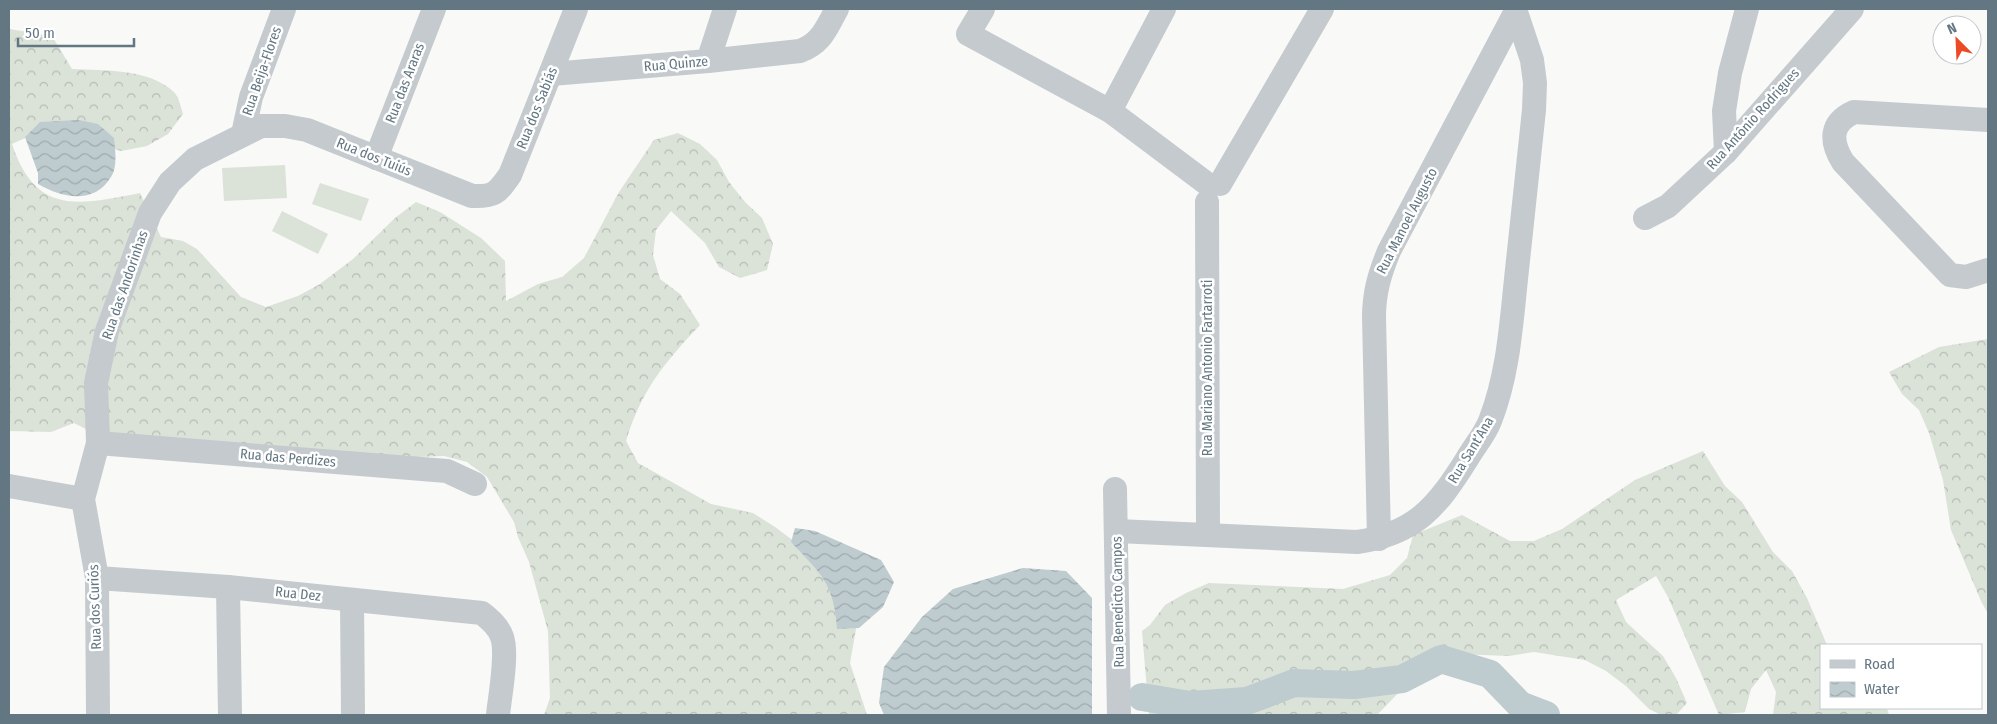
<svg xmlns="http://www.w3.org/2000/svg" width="1997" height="724" font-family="'Fira Sans Condensed',sans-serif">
	<defs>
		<pattern id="forest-crowns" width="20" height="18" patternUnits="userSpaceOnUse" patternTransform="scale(1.25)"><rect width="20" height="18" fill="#dbe2d8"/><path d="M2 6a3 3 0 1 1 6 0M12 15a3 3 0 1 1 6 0" fill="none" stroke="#b5bcb5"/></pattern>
		<pattern id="water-waves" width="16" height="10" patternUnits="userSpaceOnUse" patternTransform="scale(1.25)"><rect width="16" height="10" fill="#becbcf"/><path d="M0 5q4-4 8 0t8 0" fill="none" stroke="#9eaaad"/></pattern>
	</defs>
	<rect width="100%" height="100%" fill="#f9f9f7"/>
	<g fill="url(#forest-crowns)">
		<path d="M9,29L52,36L72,69C105,71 148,68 174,92C179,97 181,108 183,114L168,134L147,146L121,151L60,133L34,134L12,144C36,216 78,205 140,193L161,237L183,241L197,249L241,297L266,307L298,296L320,284L353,259L395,218L416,202L440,212L481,238L505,261L506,301L538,284L562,277L584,258L619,192L654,140L678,133L700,144L717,160L729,182L745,202L762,218L773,244L767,270L740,278L719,267L705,243L671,211L656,230L653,255L660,279L680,294L700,325C664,363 641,391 626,441L638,463L711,504L753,513L775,527L830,568L859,612L850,663L867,715H544L550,698L548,631L529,562L518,537L514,522L487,477L467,462L444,456L417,457L412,459L109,441L74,423L51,432L9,431Z"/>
		<path d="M1988,339V614L1981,601L1951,530L1943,480L1929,433L1919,410L1902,394L1889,372L1939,347Z"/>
		<path d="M1703,451L1725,486L1742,502L1773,552L1792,571L1807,598L1827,645H1821V708H1887L1889,715H1773L1776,692L1766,670L1751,689L1745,712L1719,715L1668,597L1656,576L1616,600L1626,622L1663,656L1676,678L1687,703L1676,715H1661L1649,709L1626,686L1606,671L1585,660L1534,652L1509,656L1458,654L1429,666L1409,682L1377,715H1149L1142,631L1150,625L1165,605L1186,593L1209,583L1343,589L1390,575L1407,558L1413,535L1462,515L1510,541H1534L1562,529L1635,480Z"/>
	</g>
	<g fill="#dbe2d8">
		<path d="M285,165L287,198L224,201L222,168Z"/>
		<path d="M320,183L369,199L361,221L312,204Z"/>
		<path d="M282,211L328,234L318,254L272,231Z"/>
	</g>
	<g fill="url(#water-waves)">
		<path d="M79,120L98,124L114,138C115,149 118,167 111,177C94,205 62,198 38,184V173L25,137L40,122Z"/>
		<path d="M795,528L815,531L881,560L894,582L883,607L859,628L837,629C834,583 821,574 791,542Z"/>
		<path d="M1023,568L1066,571L1092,598V715H884L879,703L884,667L922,617L953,589Z"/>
	</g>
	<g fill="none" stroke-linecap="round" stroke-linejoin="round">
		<path stroke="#becbcf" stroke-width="28" d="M1142,697L1190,705L1247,701L1294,683L1354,685L1402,679L1441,659L1490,674L1520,705L1546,715"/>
		<g stroke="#c4cacd" stroke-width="24">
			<path d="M983,9L968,34L1110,111L1206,183"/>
			<path d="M708,61L725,9"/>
			<path d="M551,74L708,61L800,51C822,43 826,28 837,9"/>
			<path d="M1110,111L1164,9"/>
			<path d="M1988,120L1854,112C1830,123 1830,141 1843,162L1950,275L1966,277L1988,270"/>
			<path d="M243,134L251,97L284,9"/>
			<path d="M1726,152L1724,111L1730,73L1747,9"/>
			<path d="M376,158L434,9"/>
			<path d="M1220,184L1322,9"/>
			<path d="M1207,202L1208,534"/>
			<path d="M1645,218L1668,206L1726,152L1852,9"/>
			<path d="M98,443L447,471L475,484"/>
			<path d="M9,486L83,499"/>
			<path d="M1115,489L1119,715"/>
			<path d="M1117,531L1357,542C1415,534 1437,507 1467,459C1474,447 1485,434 1490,421C1508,375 1511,327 1516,279C1522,223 1528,166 1534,110L1535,83L1532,60L1515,9"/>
			<path d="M1379,539L1374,317C1374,292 1380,273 1389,251L1516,11"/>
			<path d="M97,578L228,587L482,613C490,620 498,626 502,637C508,654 500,695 498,715"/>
			<path d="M228,587L230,715"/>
			<path d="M352,600L353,715"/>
			<path d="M98,715L97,578L83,499L98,443L96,383L107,331L150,213L170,182L195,159L261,126H285L307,130L472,196C495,197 497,193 510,175L576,9"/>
		</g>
	</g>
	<g text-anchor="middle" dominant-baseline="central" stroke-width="5" stroke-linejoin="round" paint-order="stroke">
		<g font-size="14" fill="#637783" stroke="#fff">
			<text transform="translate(676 64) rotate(-5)">Rua Quinze</text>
			<text transform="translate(262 71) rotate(-71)">Rua Beija-Flores</text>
			<text transform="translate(405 83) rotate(-69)">Rua das Araras</text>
			<text transform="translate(537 108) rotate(-68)">Rua dos Sabiás</text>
			<text transform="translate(1753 119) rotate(-48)">Rua Antônio Rodrigues</text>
			<text transform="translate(374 157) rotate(22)">Rua dos Tuiús</text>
			<text transform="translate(1407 221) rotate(-63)">Rua Manoel Augusto</text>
			<text transform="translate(125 285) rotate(-71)">Rua das Andorinhas</text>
			<text transform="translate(1207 368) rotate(-90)">Rua Mariano Antonio Fartarroti</text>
			<text transform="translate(1471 450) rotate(-59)">Rua Sant’Ana</text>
			<text transform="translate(288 458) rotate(5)">Rua das Perdizes</text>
			<text transform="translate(298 594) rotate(6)">Rua Dez</text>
			<text transform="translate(1118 602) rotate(-91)">Rua Benedicto Campos</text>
			<text transform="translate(95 607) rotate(-92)">Rua dos Curiós</text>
		</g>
	</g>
	<rect width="1997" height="724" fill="none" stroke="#637783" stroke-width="20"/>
	<rect x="1820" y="644" width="162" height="65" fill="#ffffff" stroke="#c1c9cd"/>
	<rect x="1830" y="660" width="25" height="8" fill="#c4cacd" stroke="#c1c9cd"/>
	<text x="1864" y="669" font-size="15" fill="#637783">Road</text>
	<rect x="1830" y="682" width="25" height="15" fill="url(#water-waves)" stroke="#c1c9cd"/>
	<text x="1864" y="694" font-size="15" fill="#637783">Water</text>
	<g transform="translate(1957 40) rotate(336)"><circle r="24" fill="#ffffff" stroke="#c1c9cd"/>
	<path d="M0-4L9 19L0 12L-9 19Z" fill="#ec4925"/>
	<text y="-8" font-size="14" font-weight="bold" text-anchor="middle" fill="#637783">N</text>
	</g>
	<path d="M18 38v8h116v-8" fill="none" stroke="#637783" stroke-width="2.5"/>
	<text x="25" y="38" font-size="15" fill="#637783" stroke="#ffffff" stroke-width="4" paint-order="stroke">50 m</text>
</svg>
